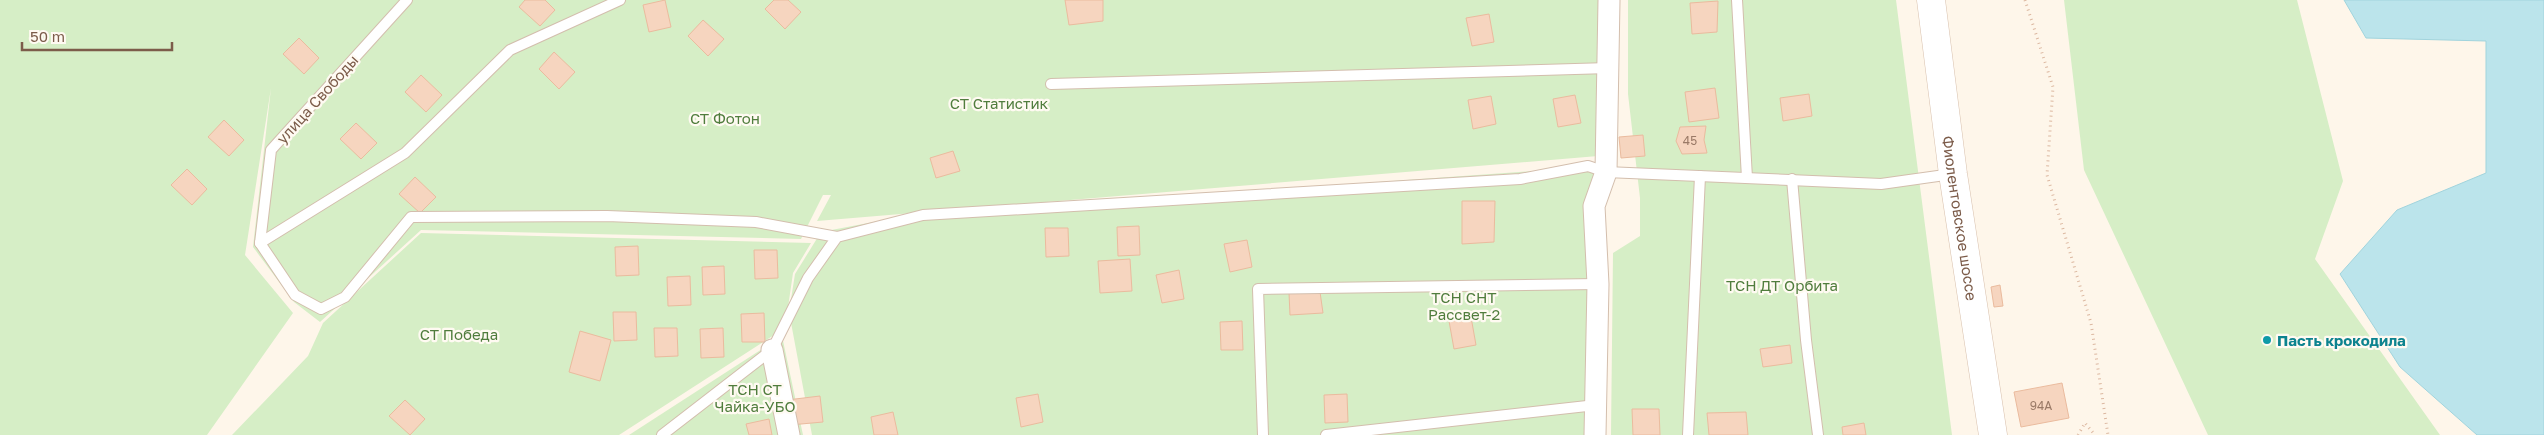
<svg xmlns="http://www.w3.org/2000/svg" width="2544" height="435" font-family="'Golos Text',sans-serif">
	<rect width="100%" height="100%" fill="#fef6ea"/>
	<g fill="#d6eec6">
		<path d="M0,0H1600L1598,156L817,221L831,195H823L801,239L421,230L320,322L294,302L253,247L271,88L245,255L293,313L207,435H0Z"/>
		<path d="M1628,0H1896L1952,435H1611L1613,253L1640,236V198L1628,94Z"/>
		<path d="M2064,0H2297L2343,181L2315,259L2440,435H2208L2084,170Z"/>
		<path d="M1589,167L1602,171L1592,435H812L789,312L795,274L821,232L905,216Z"/>
		<path d="M421,233L811,243L793,273L785,328L619,435H232L308,356L323,323Z"/>
		<path d="M782,336L803,435H629Z"/>
	</g>
	<path fill="#bbe4eb" stroke="#a1d4dd" d="M2344,0H2544V435H2477L2400,367L2340,274L2397,210L2486,173V41L2366,38Z"/>
	<g fill="#f6d5bf" stroke="#eabb9e">
		<path d="M525,0H545L555,10L540,26L519,7Z"/>
		<path d="M665,0L671,27L649,32L643,5Z"/>
		<path d="M774,0H788L801,12L785,29L765,9Z"/>
		<path d="M1065,0H1103V21L1069,25Z"/>
		<path d="M1718,1L1717,32L1692,34L1690,3Z"/>
		<path d="M1489,14L1494,42L1472,46L1466,18Z"/>
		<path d="M703,20L724,39L708,56L688,36Z"/>
		<path d="M299,38L319,58L304,74L283,54Z"/>
		<path d="M554,52L575,72L559,89L539,69Z"/>
		<path d="M421,75L442,95L426,112L405,92Z"/>
		<path d="M1715,88L1719,118L1689,122L1685,92Z"/>
		<path d="M1809,94L1812,116L1783,121L1780,98Z"/>
		<path d="M1575,95L1581,123L1558,127L1553,99Z"/>
		<path d="M1491,96L1496,124L1473,129L1468,100Z"/>
		<path d="M224,120L244,140L229,156L208,137Z"/>
		<path d="M356,123L377,143L361,159L340,139Z"/>
		<path d="M1706,126L1704,140L1707,153L1682,154L1676,141L1680,127Z"/>
		<path d="M1643,135L1645,156L1621,158L1619,137Z"/>
		<path d="M953,151L960,171L936,178L930,158Z"/>
		<path d="M187,169L207,189L192,205L171,185Z"/>
		<path d="M415,177L436,197L420,213L399,194Z"/>
		<path d="M1462,201H1495L1494,242L1462,244Z"/>
		<path d="M1139,226L1140,255L1118,256L1117,227Z"/>
		<path d="M1045,228H1068L1069,256L1046,257Z"/>
		<path d="M1247,240L1252,267L1230,272L1224,244Z"/>
		<path d="M638,246L639,275L616,276L615,247Z"/>
		<path d="M754,250H777L778,278L755,279Z"/>
		<path d="M1130,259L1132,291L1100,293L1098,261Z"/>
		<path d="M724,266L725,294L703,295L702,267Z"/>
		<path d="M1179,270L1184,299L1162,303L1156,275Z"/>
		<path d="M690,276L691,305L668,306L667,277Z"/>
		<path d="M2000,285L2003,306L1994,307L1991,287Z"/>
		<path d="M1320,292L1323,313L1290,315L1289,293Z"/>
		<path d="M613,312H636L637,340L614,341Z"/>
		<path d="M764,313L765,342H742L741,314Z"/>
		<path d="M1471,317L1476,345L1454,349L1449,321Z"/>
		<path d="M1242,321L1243,350H1221L1220,322Z"/>
		<path d="M654,328H677L678,356L655,357Z"/>
		<path d="M723,328L724,357L701,358L700,329Z"/>
		<path d="M580,331L611,340L600,381L569,372Z"/>
		<path d="M1790,345L1792,363L1763,367L1760,349Z"/>
		<path d="M2062,383L2069,418L2021,427L2014,392Z"/>
		<path d="M1038,394L1043,422L1021,427L1016,398Z"/>
		<path d="M1347,394L1348,422L1325,423L1324,395Z"/>
		<path d="M820,396L823,422L790,425L787,400Z"/>
		<path d="M405,400L425,419L410,435L389,416Z"/>
		<path d="M1632,409H1659L1660,435H1633Z"/>
		<path d="M893,412L898,435H874L871,417Z"/>
		<path d="M1746,412L1748,435H1709L1707,413Z"/>
		<path d="M769,419L772,435H749L746,424Z"/>
		<path d="M1864,423L1866,435H1843L1842,427Z"/>
	</g>
	<g fill="none" stroke-linecap="round" stroke-linejoin="round">
		<g stroke="#d3bead" stroke-width="12">
			<g id="lane">
				<path d="M1737,0L1747,178"/>
				<path d="M1051,84L1609,68"/>
				<path d="M1792,179L1806,340L1818,435"/>
				<path d="M260,243L295,295L321,309L345,297L411,217L607,216L756,222L837,237"/>
				<path d="M260,243L405,153L510,50L620,0"/>
				<path d="M260,243L271,150L407,0"/>
				<path d="M662,435L772,350L808,278L837,237L923,215L1520,179L1588,166L1606,172L1881,184L1952,174"/>
				<path d="M1263,435L1258,289L1598,284"/>
				<path d="M1326,435L1596,405"/>
				<path d="M1688,435L1700,176"/>
			</g>
		</g>
		<g stroke="#d3bead" stroke-width="23">
			<g id="street">
				<path d="M772,350L789,435"/>
				<path d="M1595,435L1598,284L1594,206L1606,172L1609,0"/>
			</g>
		</g>
		<g stroke="#d8c0ad" stroke-width="29">
			<g id="secondary">
				<path id="s1" d="M1931,0L1953,174L1993,435"/>
			</g>
		</g>
		<g stroke="#dcb8a1" stroke-width="3" stroke-dasharray="1 4" stroke-linecap="butt">
			<path d="M2025,0L2053,87L2047,175L2091,323L2108,435"/>
			<path d="M2078,435L2085,423L2095,435"/>
		</g>
		<use href="#lane" stroke="#fff" stroke-width="10"/>
		<use href="#street" stroke="#fff" stroke-width="21"/>
		<use href="#secondary" stroke="#fff" stroke-width="28"/>
	</g>
	<circle fill="#0f9aa8" stroke="#fffaf2" stroke-width="2" cx="2267" cy="340" r="5"/>
	<g text-anchor="middle" dominant-baseline="central" stroke-width="4.5" stroke-linejoin="round" paint-order="stroke">
		<g font-size="12" fill="#9a7a67">
			<text x="1690" y="140">45</text>
			<text x="2041" y="405">94А</text>
		</g>
		<g font-size="15" fill="#7c5c4a" stroke="#fffaf2">
			<text transform="translate(317 99) rotate(-48)">улица Свободы</text>
			<text stroke="none"><textPath href="#s1" startOffset="220">Фиолентовское шоссе</textPath></text>
		</g>
		<g font-size="15" fill="#507d3d" stroke="#fffaf2">
			<text x="999" y="103">СТ Статистик</text>
			<text x="725" y="118">СТ Фотон</text>
			<text x="1782" y="285">ТСН ДТ Орбита</text>
			<text x="1464" y="297">ТСН СНТ<tspan x="1464" dy="17">Рассвет-2</tspan></text>
			<text x="459" y="334">СТ Победа</text>
			<text x="755" y="389">ТСН СТ<tspan x="755" dy="17">Чайка-УБО</tspan></text>
		</g>
		<g font-size="15" font-weight="bold" fill="#0d838f" stroke="#fffaf2" text-anchor="start">
			<text x="2277" y="340">Пасть крокодила</text>
		</g>
	</g>
	<path d="M22 42v8h150v-8" fill="none" stroke="#7c5c4a" stroke-width="2.5"/>
	<text x="30" y="42" font-size="15" fill="#7c5c4a" stroke="#fffaf2" stroke-width="4" paint-order="stroke">50 m</text>
</svg>
